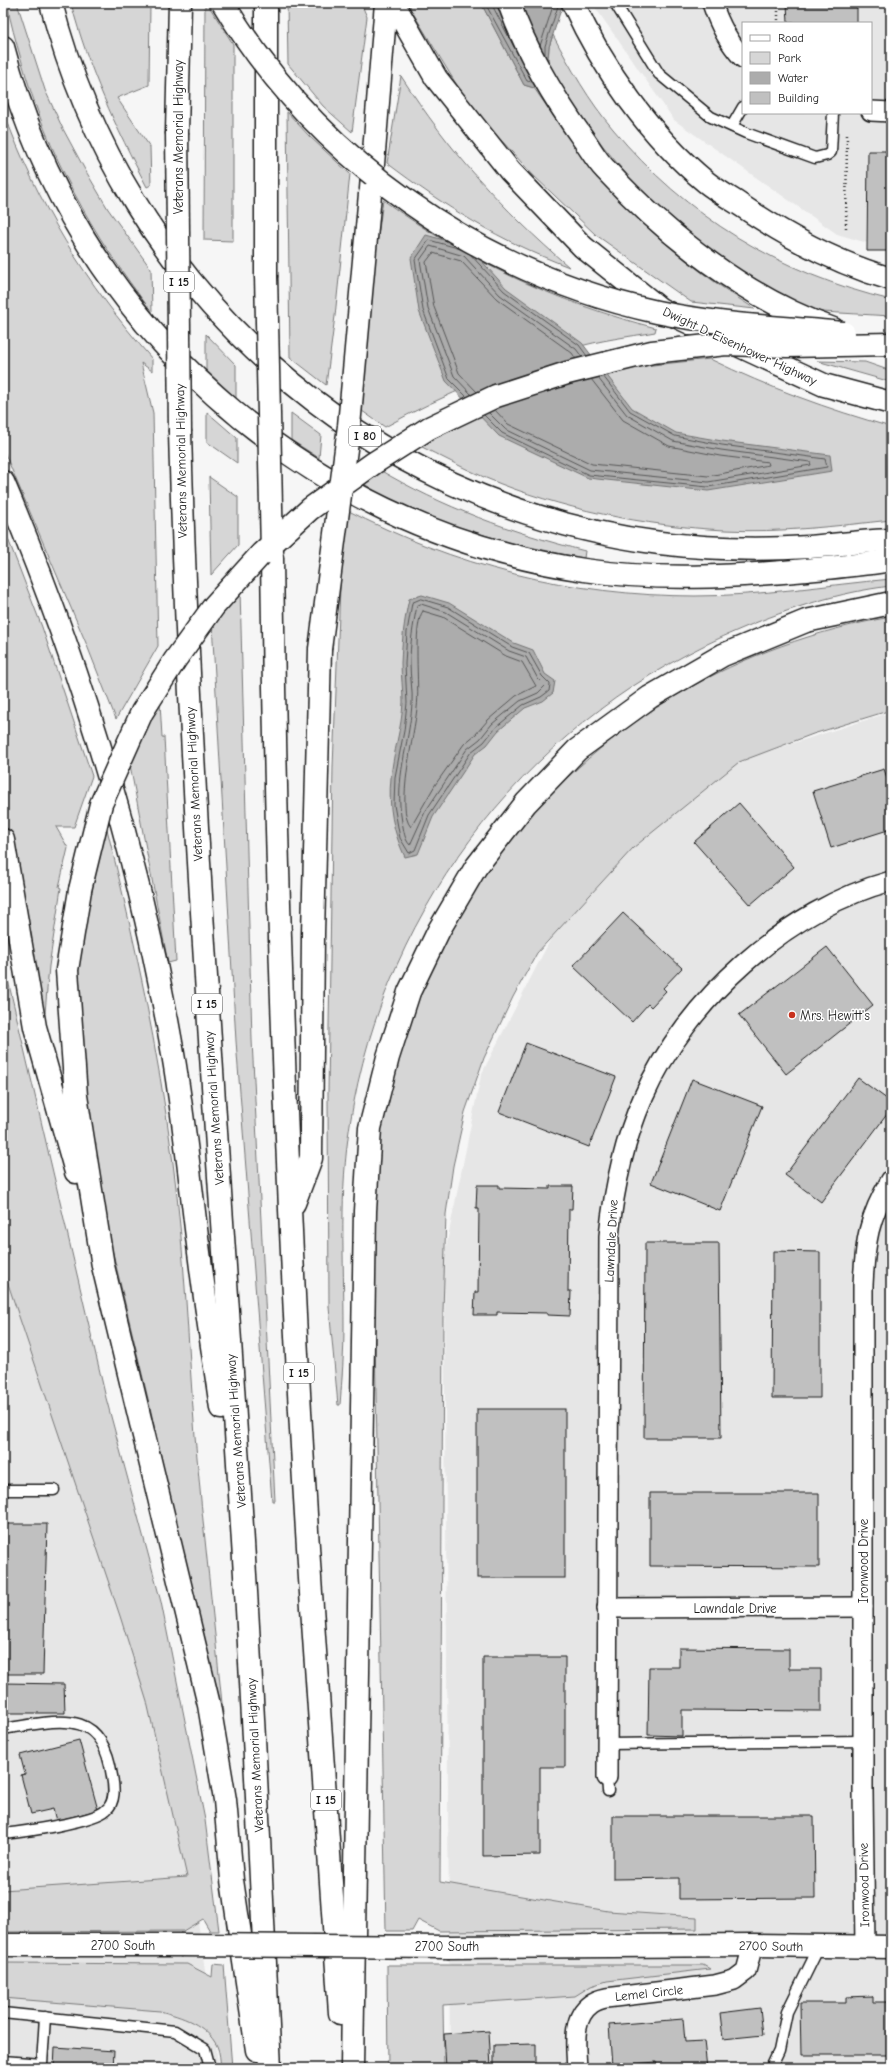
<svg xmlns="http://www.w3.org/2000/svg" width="894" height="2071" font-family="'Comic Neue',sans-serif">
	<rect width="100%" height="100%" fill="#f6f6f6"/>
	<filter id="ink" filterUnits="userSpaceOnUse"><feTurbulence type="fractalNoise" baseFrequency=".025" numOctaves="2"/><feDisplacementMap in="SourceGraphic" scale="8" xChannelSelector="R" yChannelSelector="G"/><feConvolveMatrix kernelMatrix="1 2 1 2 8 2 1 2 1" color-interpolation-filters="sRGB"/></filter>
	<g filter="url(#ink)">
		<g fill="#e6e6e6" fill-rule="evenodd">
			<path d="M592,3H891V250L837,234L674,120ZM743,23H871V113H743Z"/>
			<path d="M891,712V2068H450L444,1257L481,1075L587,868L737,761Z"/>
			<path d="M3,1129L163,1677L219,2068H3Z"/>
		</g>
		<g fill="#d6d6d6" stroke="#797979">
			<path d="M7,3H17L45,90L63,129L84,168L108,209L151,269L152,312C91,233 48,156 21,59C16,41 10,22 7,3Z"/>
			<path d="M71,3H150L149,85L117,98L150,147L151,185L147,187C116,128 88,68 71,3Z"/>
			<path d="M205,3H207L233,44V241L204,240Z"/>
			<path d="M287,3H361L367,17L352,132L323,106L288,64Z"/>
			<path d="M411,3H481L524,85L534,88C561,126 587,167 620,201C661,243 706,278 755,309L691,302L596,235L533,175L491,129L458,87L410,8Z"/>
			<path d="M553,35C570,67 589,101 613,129C686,217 781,274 891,300V316L806,311L734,270L660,209L631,180L603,146L575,107L548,63L549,47Z"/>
			<path d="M401,76C450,152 501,208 569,267C500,241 445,207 387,163Z"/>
			<path d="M3,110C38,205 85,282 152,359V371L141,363L153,413L158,646L116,719L86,643L3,449Z"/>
			<path d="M287,112L309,136L350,174L335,316L326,385L290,357Z"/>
			<path d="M383,200C465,260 557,303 656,328L655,332C628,337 600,340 574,348C509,368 444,394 385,427L355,406Z"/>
			<path d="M206,334L236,365V398L206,370Z"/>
			<path d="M710,359C770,388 827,409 891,427V520C836,526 780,533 725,530C644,526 560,509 486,478C463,468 440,456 418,445L467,420L613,371L643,366Z"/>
			<path d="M817,361L865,362L891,371V382Z"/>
			<path d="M207,412L237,438V463L207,442Z"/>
			<path d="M291,413L321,435L319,458L291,440Z"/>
			<path d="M378,469C442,507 513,533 585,551L584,558C517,546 453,529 391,501C380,496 370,486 360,482Z"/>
			<path d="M209,477L238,497V545L211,575Z"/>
			<path d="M345,509C453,566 572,596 695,596C760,596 826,585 891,579V586C840,592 790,608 743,628C536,713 385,902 350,1124C339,1192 344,1259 344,1328C344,1353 342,1379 340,1405H338L329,1307L328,1092L333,767L340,588Z"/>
			<path d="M3,526L42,627L92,776L74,827H56L68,848L59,887L61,888L49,966L45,1013H37L3,840Z"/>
			<path d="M240,590L252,1040L275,1501H272L236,1041L212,623Z"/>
			<path d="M891,617V710L813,734L739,762L633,848L537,953L513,997L484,1058L465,1112L453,1166L446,1214L443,1311L440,1882L608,1911L697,1917V1929L439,1931L418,1920L412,1931H386L373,1229C375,1205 375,1180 378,1155C381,1118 391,1079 401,1044C413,1001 433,962 455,924C464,908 472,890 483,874C491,862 501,851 510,840C606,720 740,643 891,617Z"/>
			<path d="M160,703L162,737H164L176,961L168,963L130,765L148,724Z"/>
			<path d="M107,829C135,941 158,1049 173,1163C185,1254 188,1345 195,1436C203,1529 214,1621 223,1713H216L150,1407L86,1141L77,989L80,954L95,870Z"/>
			<path d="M3,959L106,1398L161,1602L205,1820L219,1931H210L203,1919L183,1931L3,1932V1890L187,1877L147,1702L120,1616L3,1269Z"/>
			<path d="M3,1963L187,1964L212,1977L213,1964L224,1965L232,2068H221C220,2061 220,2052 217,2046C206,2024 182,2017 160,2011L3,1998Z"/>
			<path d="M387,1965H703L710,1969L607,1981L591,1986L575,1996L443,2005L444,2068H388Z"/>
		</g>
		<g fill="#acacac" stroke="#727272">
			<path d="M481,3H563L549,47L548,58L534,88L524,85Z"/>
			<path d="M426,235L469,247L506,288L582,343L632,408L676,433L722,441L830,455L832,471L708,491L588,478L499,436L446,381L419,311L411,258Z"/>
			<path d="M422,595L449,603L514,643L533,650L545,674L555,681L553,693L543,701L525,708L498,731L487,745L475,754L433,817L418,854L405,857C393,832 388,806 391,778C393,752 402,728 403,702C403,689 401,676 401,663C402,641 404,621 409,599Z"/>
		</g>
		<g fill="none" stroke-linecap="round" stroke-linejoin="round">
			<g stroke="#565656" stroke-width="1">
				<path d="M485,3L527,81L532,82"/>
				<path d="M491,3L514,47"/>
				<path d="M540,46L554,3"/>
				<path d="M545,54V46L559,3"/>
				<path d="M461,249L429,240L415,260L423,310L449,379L467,397"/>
				<path d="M469,253L504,291L579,345L587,356"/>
				<path d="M477,392L459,373L434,307L426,262L433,253L461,261L497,299L572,353L576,359"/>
				<path d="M471,394L454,376L428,308L420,260L430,246L464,256L500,295L576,349L582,357"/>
				<path d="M495,410L508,424L592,464L708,476L769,465L768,462L720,456L669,446L623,420L591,379"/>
				<path d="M489,413L505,429L590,470L708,482L811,465L810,462L721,450L673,441L627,415L598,378"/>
				<path d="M484,415L502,433L589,475L708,487L827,467L825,459L722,445L675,436L630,411L603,376"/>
				<path d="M421,599L448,607L512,647L529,653L542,676L550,684L549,691L541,697L523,705L495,728L484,742L471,752L429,815L415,850L409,853L400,838L394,805L395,777L404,731L407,703L405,664L407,632L412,603Z"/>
				<path d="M421,604L446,612L509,651L526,657L538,679L545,686L538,693L520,701L492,724L480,739L467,749L425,812L410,845C404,839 404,830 402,822C394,778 409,747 412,704C413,691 410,677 410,664C410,644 413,625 417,606Z"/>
				<path d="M423,611L443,617L506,656L522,662L536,686L516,696L488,720L476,734L464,744L435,785L411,827C395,810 415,732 417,708C420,688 412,624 423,611Z"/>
			</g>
		</g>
		<g fill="#c0c0c0" stroke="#1c1c1c">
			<path d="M787,3H857V23H788Z"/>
			<path d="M868,151H891V251H867Z"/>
			<path d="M884,769L891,790V829L831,848L813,791Z"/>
			<path d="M739,803L794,867L750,905L694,842Z"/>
			<path d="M623,913L682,968L663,988L666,991L651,1007L648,1004L632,1022L573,966Z"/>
			<path d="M827,947L873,1005L786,1074L739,1015Z"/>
			<path d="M526,1043L616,1077L589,1147L499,1112Z"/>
			<path d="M858,1078L891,1102V1109L821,1202L785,1175Z"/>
			<path d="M692,1079L762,1106L720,1211L651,1183Z"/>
			<path d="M477,1185H499V1188L550,1189V1186H573L572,1209H569L568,1291H571L570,1316L547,1315V1313L497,1312V1315H474L475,1292H478L479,1208H476Z"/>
			<path d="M645,1243H719L721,1438H644Z"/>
			<path d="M773,1251L820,1252V1398H772Z"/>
			<rect x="477" y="1409" width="88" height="169"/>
			<path d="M650,1493H819V1567L650,1566Z"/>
			<path d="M3,1524H47L43,1674H3Z"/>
			<path d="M679,1648L789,1649V1669H821V1711L682,1710V1736L648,1735L649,1667H679Z"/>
			<path d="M483,1657H565V1767H540V1855L483,1856Z"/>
			<path d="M3,1683L64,1684L65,1713H3Z"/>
			<path d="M79,1740L98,1810L56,1821L53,1809L31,1814L21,1775L25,1774L20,1755Z"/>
			<path d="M613,1816H814L815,1898L679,1899V1878L613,1879Z"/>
			<path d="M872,1996V2002H891V2055H801L800,2003H846V1997Z"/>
			<path d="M760,2008L763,2035L723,2039L720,2013Z"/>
			<path d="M683,2019L685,2042L704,2041L707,2068H657L656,2062L612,2066L609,2025Z"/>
			<path d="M489,2031L491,2068H446L444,2034Z"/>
			<path d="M536,2044V2068H494V2045Z"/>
			<path d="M55,2047L114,2051L113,2068H54Z"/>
		</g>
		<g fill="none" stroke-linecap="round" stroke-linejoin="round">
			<g stroke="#1c1c1c" stroke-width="13">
				<g id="lane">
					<path d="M615,3L659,74L711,117L746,133L815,158L827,155L831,152L833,113"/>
					<path d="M732,126L743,107"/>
					<path d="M3,1490H54"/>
					<path d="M3,1729C57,1721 102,1705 112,1776C114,1787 116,1802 106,1810C94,1822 22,1832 3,1834"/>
					<path d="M607,1744L863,1741"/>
					<path d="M607,1777L608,1791"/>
					<path d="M3,2013L175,2031L205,2049L210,2068"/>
					<path d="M3,2061L42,2064L45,2017"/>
					<path d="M771,2068L779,2051L787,2012L819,1947"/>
				</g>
			</g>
			<g stroke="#1c1c1c" stroke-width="22">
				<g id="street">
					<path d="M712,3C719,24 728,42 743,58"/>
					<path d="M871,111L891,112"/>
					<path d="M607,1608L863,1607"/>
					<path d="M607,1777L609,1236C614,1188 623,1143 643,1098C686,1000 787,909 891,881"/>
					<path d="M865,1947L863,1791V1285C865,1242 868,1218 891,1180"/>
					<path d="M577,2068C576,2047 571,2018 591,2004C595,2001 601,1999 606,1998L715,1985L734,1980L746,1971L753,1945"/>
				</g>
			</g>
			<g stroke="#1c1c1c" stroke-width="25">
				<g id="secondary">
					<path d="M3,1945H180"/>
					<path d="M450,1947L753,1945L891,1947"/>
				</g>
			</g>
			<g stroke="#1c1c1c" stroke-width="25">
				<g id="highway">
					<path d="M51,3C124,290 366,505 660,543C709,549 759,550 809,547C836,545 864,541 891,540"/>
					<path d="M393,3L436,78L510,171L583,247L660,309L824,385L891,403"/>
					<path d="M509,3C526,52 554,98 584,140C591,150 597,161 605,169C667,236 747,299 833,329"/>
					<path d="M573,3C603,69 650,136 706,182C716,190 728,197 739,204C786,236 836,263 891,279"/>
					<path d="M3,47C74,321 304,528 584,570C658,581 731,577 806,570C834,567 863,565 891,560"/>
					<path d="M177,132L180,3"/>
					<path d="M371,189L386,3"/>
					<path d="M266,275V3"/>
					<path d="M180,432C190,813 222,1194 245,1575C255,1739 262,1904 270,2068"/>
					<path d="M3,482C79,661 136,846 170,1037C184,1111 190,1186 200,1260C206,1309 214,1358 221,1408"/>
					<path d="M272,558C276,883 287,1208 307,1531C317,1692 329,1853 340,2013"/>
					<path d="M3,840L35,1027L76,1172"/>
					<path d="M80,890L67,970L76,1096L103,1266L209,1705L225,1800L232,1880L257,2050"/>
					<path d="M294,1203L311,1158L313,934L320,649"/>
					<path d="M352,2068L365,1211L370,1128L388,1057L409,992L439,930L476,867L526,803L577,750L650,697L723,655L806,621L891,603"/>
				</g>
			</g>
			<g stroke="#1c1c1c" stroke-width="2.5" stroke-dasharray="1 3" stroke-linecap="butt">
				<path d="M778,3V23"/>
				<path d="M734,6L743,3"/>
				<path d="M846,228L847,134"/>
			</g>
			<use href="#lane" stroke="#fff" stroke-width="10"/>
			<use href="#street" stroke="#fff" stroke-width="19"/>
			<use href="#secondary" stroke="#fff" stroke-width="22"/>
			<use href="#highway" stroke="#fff" stroke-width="22"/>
			<g stroke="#1c1c1c" stroke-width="25" stroke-linecap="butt">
				<path id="secondary-bridge" d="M180,1945L450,1947"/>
			</g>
			<g stroke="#1c1c1c" stroke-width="25" stroke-linecap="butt">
				<g id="highway-bridge">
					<path d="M223,3C317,160 479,273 657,312C718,325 782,327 844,333"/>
					<path d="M177,132L180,432"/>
					<path d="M266,275L272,553"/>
					<path d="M320,649L349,426L370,194"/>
					<path d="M80,890L101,804L142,712L175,660L214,606L262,553L310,509L374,463L429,428L496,396L567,373L652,352L726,344L787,346L891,344"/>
				</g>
			</g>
			<use href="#secondary-bridge" stroke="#fff" stroke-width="22"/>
			<use href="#highway-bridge" stroke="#fff" stroke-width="22"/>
		</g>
	</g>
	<circle fill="#c8321e" stroke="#fff" stroke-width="1.5" cx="792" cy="1015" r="4"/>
	<g text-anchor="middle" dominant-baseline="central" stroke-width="3" stroke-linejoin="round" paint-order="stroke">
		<g fill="#fff" stroke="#606060" stroke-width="1">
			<rect x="164" y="272" width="30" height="20" rx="3"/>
			<rect x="349" y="426" width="32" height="20" rx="3"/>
			<rect x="192" y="994" width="30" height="20" rx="3"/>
			<rect x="284" y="1363" width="30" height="20" rx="3"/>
			<rect x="311" y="1790" width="30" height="20" rx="3"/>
		</g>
		<g font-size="12" font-weight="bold" fill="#1c1c1c">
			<text x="179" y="282">I 15</text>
			<text x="365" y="436">I 80</text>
			<text x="207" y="1004">I 15</text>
			<text x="299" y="1373">I 15</text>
			<text x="326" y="1800">I 15</text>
		</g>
		<g font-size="13" fill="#1c1c1c" stroke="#fff">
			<text transform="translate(178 137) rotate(-90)">Veterans Memorial Highway</text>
			<text transform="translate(740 346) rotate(25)">Dwight D. Eisenhower Highway</text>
			<text transform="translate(181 461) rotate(-91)">Veterans Memorial Highway</text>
			<text transform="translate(194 784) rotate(-93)">Veterans Memorial Highway</text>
			<text transform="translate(214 1108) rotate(-94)">Veterans Memorial Highway</text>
			<text transform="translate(611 1241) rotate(-87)">Lawndale Drive</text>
			<text transform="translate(236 1431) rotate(-94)">Veterans Memorial Highway</text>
			<text transform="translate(863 1561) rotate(-90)">Ironwood Drive</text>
			<text x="735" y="1608">Lawndale Drive</text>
			<text transform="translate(255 1755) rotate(-93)">Veterans Memorial Highway</text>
			<text transform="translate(864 1885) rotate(-91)">Ironwood Drive</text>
			<text x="123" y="1945">2700 South</text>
			<text x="447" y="1946">2700 South</text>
			<text transform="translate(771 1946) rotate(1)">2700 South</text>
			<text transform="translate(649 1993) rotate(-6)">Lemel Circle</text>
		</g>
		<g font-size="13" fill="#1c1c1c" stroke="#fff" text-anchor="start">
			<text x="800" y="1015">Mrs. Hewitt's</text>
		</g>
	</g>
	<rect width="894" height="2071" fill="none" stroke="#fff" stroke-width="16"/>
	<rect x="8" y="8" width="878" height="2055" fill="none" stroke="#1c1c1c" stroke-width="1.5" filter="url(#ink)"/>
	<rect x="742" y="22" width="130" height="92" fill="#ffffff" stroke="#a4a4a4"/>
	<rect x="750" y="35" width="20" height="6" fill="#ffffff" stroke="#a4a4a4"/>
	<text x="778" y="42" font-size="12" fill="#1c1c1c">Road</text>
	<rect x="750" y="52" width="20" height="12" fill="#d6d6d6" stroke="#a4a4a4"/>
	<text x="778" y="62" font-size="12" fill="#1c1c1c">Park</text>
	<rect x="750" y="72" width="20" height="12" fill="#acacac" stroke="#a4a4a4"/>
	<text x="778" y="82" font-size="12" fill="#1c1c1c">Water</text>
	<rect x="750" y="92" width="20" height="12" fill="#c0c0c0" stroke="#a4a4a4"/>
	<text x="778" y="102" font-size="12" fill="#1c1c1c">Building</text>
</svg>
